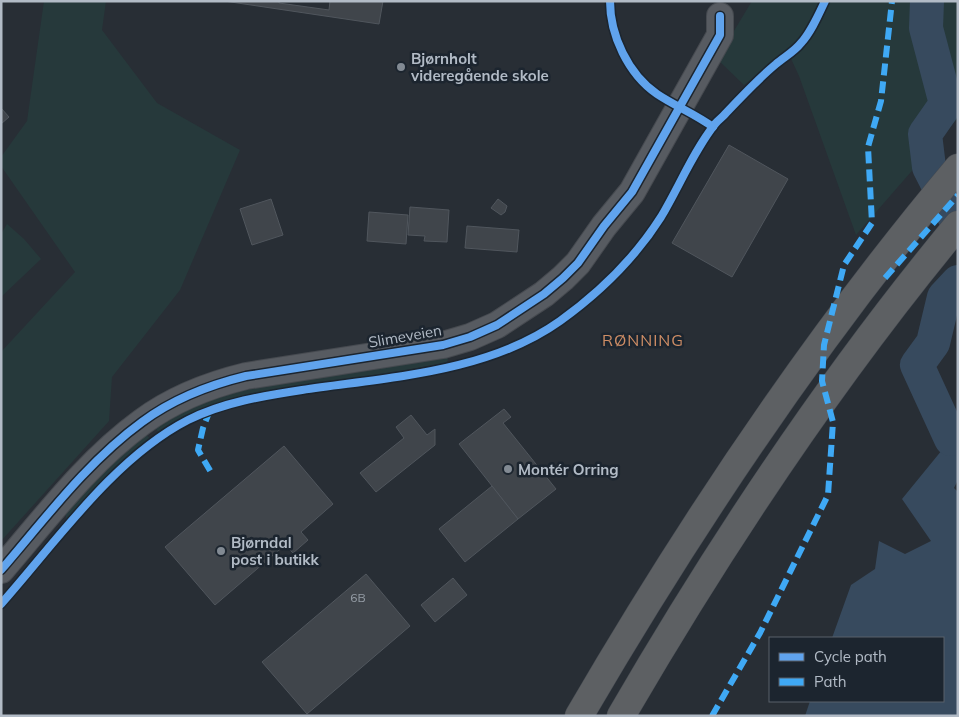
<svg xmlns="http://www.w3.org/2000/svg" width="959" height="717" font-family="Mulish,sans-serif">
	<rect width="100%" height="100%" fill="#282e35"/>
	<g fill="#26393b">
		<path d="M44,1H106L102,30L157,103L240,150L180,290L112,377L109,421L1,541V352L75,272L1,166V157L27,121Z"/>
		<path d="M752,1H958V118L856,235L799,76L787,50L744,85L717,59Z"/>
		<path d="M7,224L24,239L41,259L1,297V234Z"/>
		<path d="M446,354L448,360L446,363L377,375L313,384L309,383L307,386L265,392L231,399L205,408L178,421L158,432L154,426L177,413L222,394Z"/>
		<path d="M145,433L150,439L111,472L66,522V512L103,471Z"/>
	</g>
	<path fill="#374a5e" d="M951,439L958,444V480L954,488L958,492V716H805L810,701H943V638H832L851,585L875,569L879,541L905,554L931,541L902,499Z"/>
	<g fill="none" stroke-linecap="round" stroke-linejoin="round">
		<g stroke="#374a5e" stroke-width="34">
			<path d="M927,1L926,28L946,104L925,134L929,167L958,224"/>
			<path d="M951,439L917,365L933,343L944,297L958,282"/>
		</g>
	</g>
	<g fill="#40454b" stroke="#50565d">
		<path d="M224,1H279V3L329,10L330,1H383L379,24Z"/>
		<path d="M1,108L9,117L1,124Z"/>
		<path d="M729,145L788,179L732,277L672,243Z"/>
		<path d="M271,199L283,235L252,245L240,209Z"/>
		<path d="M498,199L507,206L505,212L501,215L491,208Z"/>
		<path d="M410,207L449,210L447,242L424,241L425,236L408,235Z"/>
		<path d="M369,212L408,215L406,244L367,241Z"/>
		<path d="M467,226L519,230L517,252L465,248Z"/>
		<path d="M504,409L511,417L503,423L556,489L518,519L459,444Z"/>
		<path d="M411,415L427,435L435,429V445L376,492L360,473L404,438L396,427Z"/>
		<path d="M284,446L333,504L301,532L308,540L293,553L285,545L215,605L165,547Z"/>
		<path d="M492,486L518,519L465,562L439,529Z"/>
		<path d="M366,574L410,626L307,714L262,662Z"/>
		<path d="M453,578L467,595L435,622L421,605Z"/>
	</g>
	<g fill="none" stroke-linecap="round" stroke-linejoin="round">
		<g stroke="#464a50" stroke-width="28">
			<path id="secondary" d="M1,570C45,519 87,462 142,422C173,399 209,385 246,376L443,345L470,337L497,325L544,294L563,278L578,263L604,226L632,192L720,35V16"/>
		</g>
		<g stroke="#454a51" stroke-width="29">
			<g id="highway">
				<path d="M579,716C691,524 815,338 958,168"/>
				<path d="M621,716C721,544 831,378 958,225"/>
			</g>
		</g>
		<use href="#secondary" stroke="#575b61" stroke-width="26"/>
		<use href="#highway" stroke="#5d6063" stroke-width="28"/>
		<g stroke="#3fa9f5" stroke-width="6" stroke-dasharray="12 6" stroke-linecap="butt">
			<path d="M885,278L958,195"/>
			<path d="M210,410L203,428L198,450L212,474"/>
			<path d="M712,716L760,633L828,495L833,422L822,381L824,345L844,265L872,223L868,147L881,101L892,1"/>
		</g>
		<g stroke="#1c252f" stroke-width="11">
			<g id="cycleway">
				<path d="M610,1C610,35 628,74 657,94C675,106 695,114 713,127"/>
				<path d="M1,570C45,519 87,462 142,422C173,399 209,385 246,376L443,345L470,337L497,325L544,294L563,278L578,263L604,226L632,192L720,35V16"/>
				<path d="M1,604C56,542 114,458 188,420C224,402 263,396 302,390C388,377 487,373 560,321C599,293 635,258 661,217C679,187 693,152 715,124C718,120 723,117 726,113C742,96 758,79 776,64C784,57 794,52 801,43C811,32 818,16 825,1"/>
			</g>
		</g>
		<use href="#cycleway" stroke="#60a3ed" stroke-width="8"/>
	</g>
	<g fill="#828a93" stroke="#1c252f" stroke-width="2">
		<circle cx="401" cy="67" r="5"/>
		<circle cx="508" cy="469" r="5"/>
		<circle cx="221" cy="551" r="5"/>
	</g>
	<g text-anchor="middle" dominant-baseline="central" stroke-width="5" stroke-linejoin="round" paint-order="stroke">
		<g font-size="12" fill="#969ea7">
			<text x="358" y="597">6B</text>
		</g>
		<g font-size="15" font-weight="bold" fill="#b2bbc6" stroke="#1c252f" text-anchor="start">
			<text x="411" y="58">Bjørnholt<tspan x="411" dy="17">videregående skole</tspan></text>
			<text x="518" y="469">Montér Orring</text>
			<text x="231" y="542">Bjørndal<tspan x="231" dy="17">post i butikk</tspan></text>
		</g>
		<g font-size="15" fill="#b2bbc6" stroke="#1c252f">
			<text transform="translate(405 336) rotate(-10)">Slimeveien</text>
		</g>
		<g font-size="16" letter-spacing="1" fill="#ce8d65" stroke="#1c252f">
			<text x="643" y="340">RØNNING</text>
		</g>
	</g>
	<rect width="959" height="717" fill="none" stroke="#b2bbc6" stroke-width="5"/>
	<rect x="769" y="637" width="175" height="65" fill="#1c252f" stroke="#58616b"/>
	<rect x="779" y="653" width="25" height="8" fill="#60a3ed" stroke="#58616b"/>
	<text x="814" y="662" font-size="15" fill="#b2bbc6">Cycle path</text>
	<rect x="779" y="678" width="25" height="8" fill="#3fa9f5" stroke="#58616b"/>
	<text x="814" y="687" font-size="15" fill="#b2bbc6">Path</text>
</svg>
